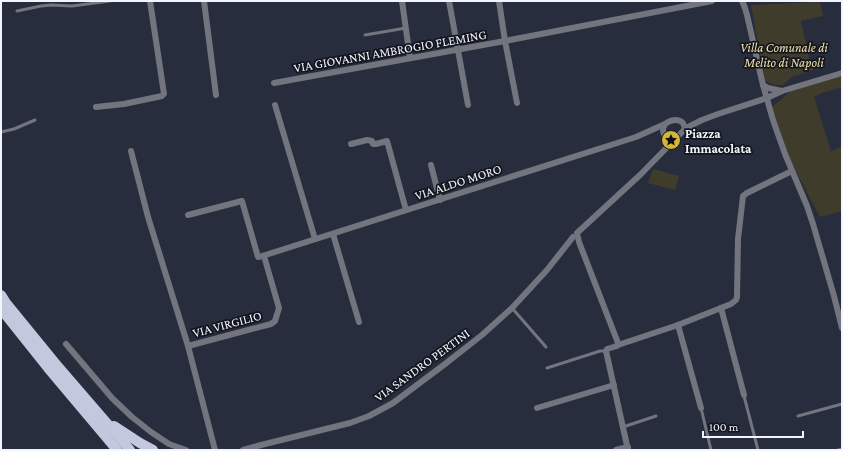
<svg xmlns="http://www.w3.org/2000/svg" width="843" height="451" font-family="'Crimson Pro',serif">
	<rect width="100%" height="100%" fill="#282d3e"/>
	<g fill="#403c2b">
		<path d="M820,2L823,16L801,21L810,63L815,69L792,77L783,85H775L765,81L751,5Z"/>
		<path d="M842,75V87L822,93L814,97L831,151L842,146V211L820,217L790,160L772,107L792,90Z"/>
		<path d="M653,169L679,176L675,190L648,183Z"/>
	</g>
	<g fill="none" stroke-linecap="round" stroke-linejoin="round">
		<g stroke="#72747e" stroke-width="3">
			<path d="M17,11L41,6L51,5L72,6L110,1"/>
			<path d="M365,35L406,28"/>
			<path d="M1,132L14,129L35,120"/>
			<path d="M512,308L546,347"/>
			<path d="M547,368L600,351H606"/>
			<path d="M744,396L758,450"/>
			<path d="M701,408L711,450"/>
			<path d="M798,416L842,404"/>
			<path d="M623,427L656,416"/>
			<path d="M838,450L842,449"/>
		</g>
		<g stroke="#72747e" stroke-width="6">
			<path d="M204,1L216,95"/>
			<path d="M402,1L410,58"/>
			<path d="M449,1L468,105"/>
			<path d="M499,1L505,41L517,103"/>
			<path d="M742,1L745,8L747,15L763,85L773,120L785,154L807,206L813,224L834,296L842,328"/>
			<path d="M274,83L505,41L712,1"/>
			<path d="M763,85L768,88L782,91"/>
			<path d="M275,105L315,239"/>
			<path d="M96,107L124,104L162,96L164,94L150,1"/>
			<path d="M351,144L367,140L372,141L373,144H376L387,141L406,210"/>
			<path d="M670,144C668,139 663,136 663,130C663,121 677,117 683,123C684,125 685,127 685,129"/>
			<path d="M131,151L148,217L188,346L215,450"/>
			<path d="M431,165L440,200"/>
			<path d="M188,215L242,201L258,257H259L636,137L665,124"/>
			<path d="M577,233L640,175L685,129L690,126L702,120L718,114L767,98L782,91L842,73"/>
			<path d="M333,234L359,322"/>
			<path d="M578,237L579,242L618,343L617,346L607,349L606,351L628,450"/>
			<path d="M721,308L744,395"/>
			<path d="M678,325L701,408"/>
			<path d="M66,344L112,398L132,417L151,432L169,444L186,450"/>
			<path d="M618,345L678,325L731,304L736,300L737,297L738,239L743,196L747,193L792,171"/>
			<path d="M188,346L271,324L275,321L279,308L264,256"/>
			<path d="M537,408L614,385"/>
			<path d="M243,450L261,445L350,423L369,416L393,403L445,364L482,335L512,308L547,270L573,237"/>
			<path d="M616,450L628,447"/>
		</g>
		<g stroke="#c3c8de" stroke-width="10">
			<path d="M1,295L6,303L55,363L130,450"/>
			<path d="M1,309L48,368L117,450"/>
			<path d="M114,426L140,443L153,450"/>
		</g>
	</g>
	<defs>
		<g id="sight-disc" transform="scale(1)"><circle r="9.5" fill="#d3b635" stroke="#13151e"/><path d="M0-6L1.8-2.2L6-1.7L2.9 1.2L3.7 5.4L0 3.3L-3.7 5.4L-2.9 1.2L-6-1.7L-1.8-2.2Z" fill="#111"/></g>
	</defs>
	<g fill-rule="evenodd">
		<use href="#sight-disc" x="671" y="140"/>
	</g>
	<g text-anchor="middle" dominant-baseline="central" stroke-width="3.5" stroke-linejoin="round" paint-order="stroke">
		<g font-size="13" font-style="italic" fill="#eee0a9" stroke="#13151e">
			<text x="784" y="47">Villa Comunale di<tspan x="784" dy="15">Melito di Napoli</tspan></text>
		</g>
		<g font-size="13" fill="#f2f5fe" stroke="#13151e">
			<text transform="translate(390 51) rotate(-10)">VIA GIOVANNI AMBROGIO FLEMING</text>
			<text transform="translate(458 182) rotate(-18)">VIA ALDO MORO</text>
			<text transform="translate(227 324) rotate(-15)">VIA VIRGILIO</text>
			<text transform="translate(422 365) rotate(-36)">VIA SANDRO PERTINI</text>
		</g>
		<g font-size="13" font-weight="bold" fill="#f2f5fe" stroke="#13151e" text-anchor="start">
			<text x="685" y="133">Piazza<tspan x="685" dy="15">Immacolata</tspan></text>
		</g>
	</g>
	<rect width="843" height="451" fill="none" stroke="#f2f5fe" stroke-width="4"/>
	<path d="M703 431v6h100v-6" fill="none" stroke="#f2f5fe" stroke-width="2"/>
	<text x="709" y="431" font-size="12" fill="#f2f5fe" stroke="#13151e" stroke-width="3" paint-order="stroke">100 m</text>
</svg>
